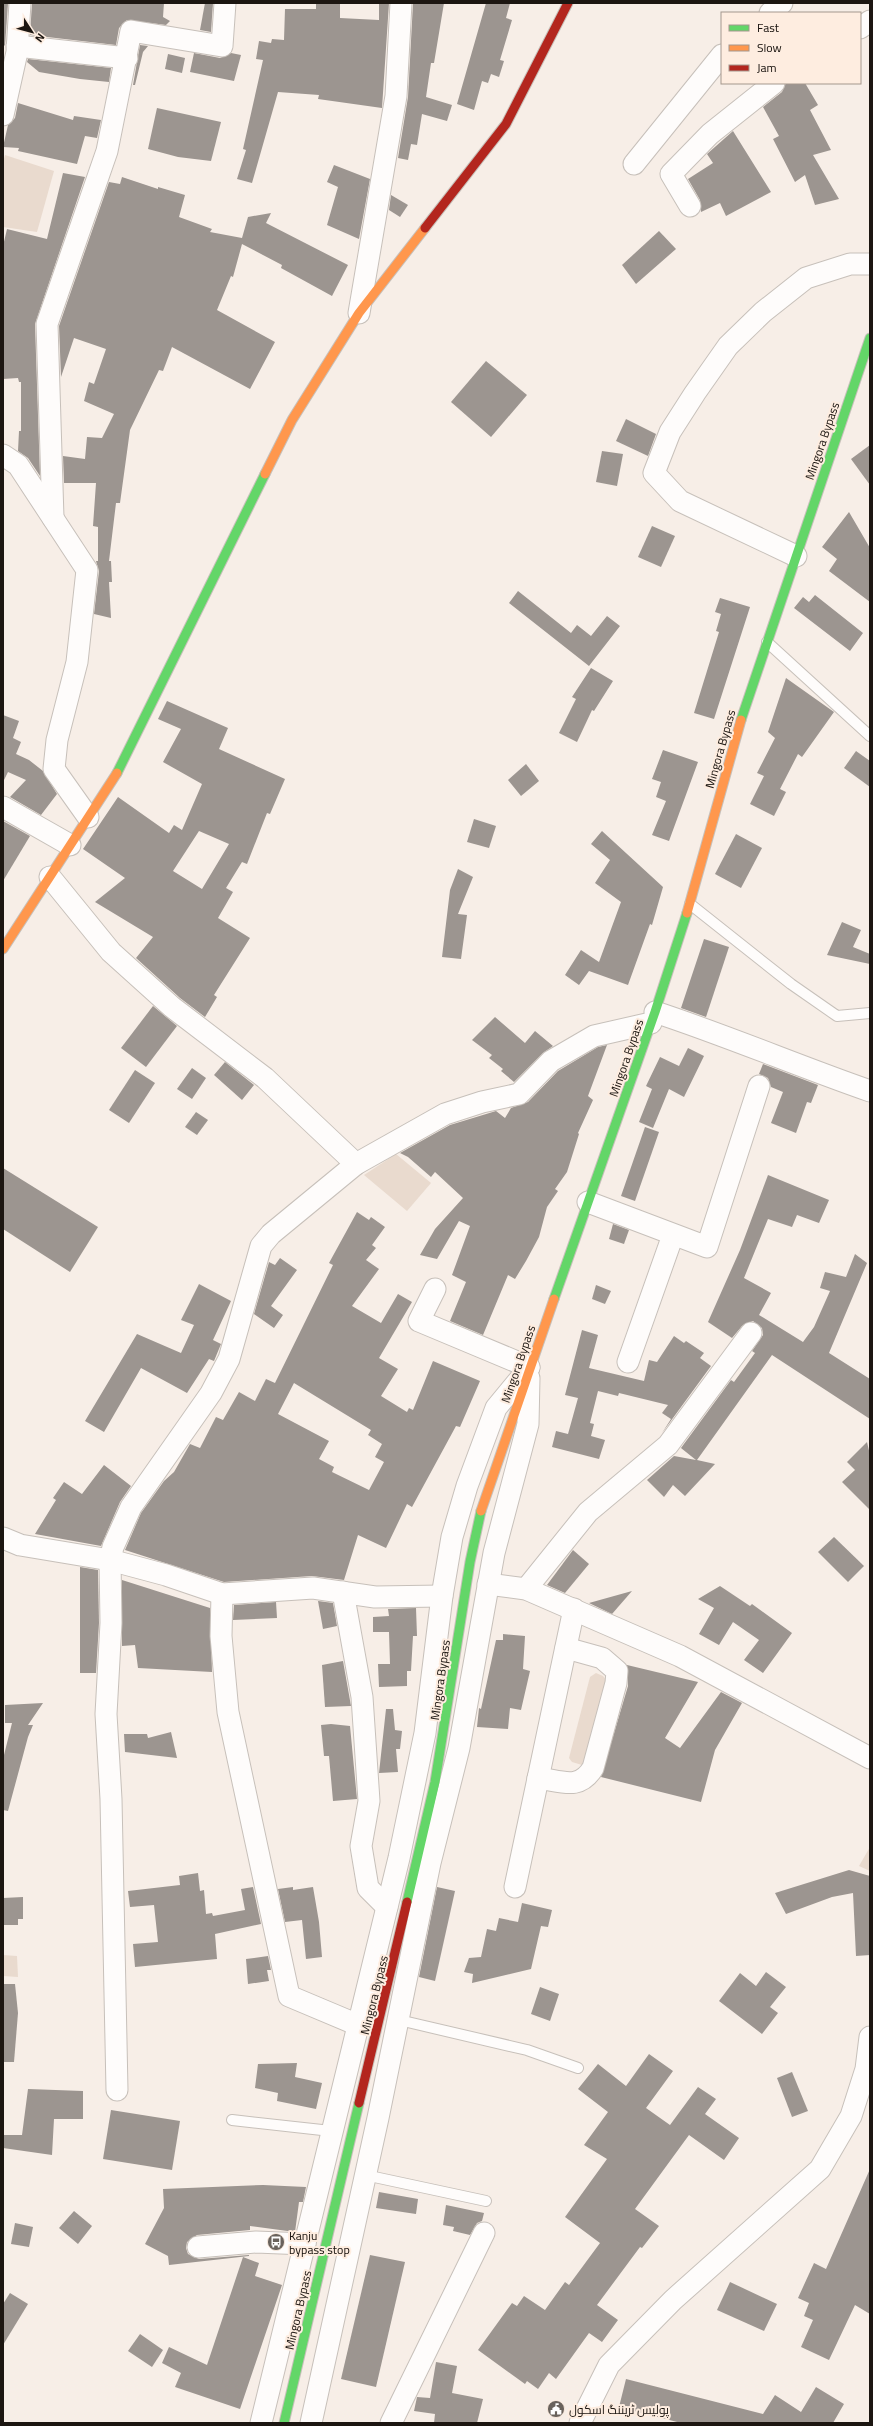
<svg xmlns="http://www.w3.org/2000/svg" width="873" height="2426" font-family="Georgia,Cairo,serif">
	<rect width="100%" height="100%" fill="#f7eee7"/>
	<g fill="#e9dace">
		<path d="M5,155L54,171L37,232L3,227V163Z"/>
		<path d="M396,1154L431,1183L407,1211L364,1175Z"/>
		<path d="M596,1673L603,1676L606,1680L587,1761L582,1765L572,1762L569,1758L590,1677Z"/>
		<path d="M870,1847V1871L859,1866Z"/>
		<path d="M3,1955L17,1956L18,1977L3,1976Z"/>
	</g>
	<g fill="#9c9590" fill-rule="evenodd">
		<path d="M3,3H8L5,46L3,44Z"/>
		<path d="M32,3H164L163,17L170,21L166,25L127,20L119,28L116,45L30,35Z"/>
		<path d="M205,3H213L211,32L200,30Z"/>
		<path d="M316,3H340V18L379,20V3H389L382,108L318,99L319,95L278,92L252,183L237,179L246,150L243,149L263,60L256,59L259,41L271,43L272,39L284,40L285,9H316Z"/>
		<path d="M413,3H444L434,63H431L426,97L452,105L447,121L422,114L417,145L411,144L408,160L398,158L408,97Z"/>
		<path d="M486,3H510L506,18L512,20L500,60L504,61L499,77L491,74L488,83L482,81L474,110L457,104Z"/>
		<path d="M140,45L148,46L143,52L135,85H133Z"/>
		<path d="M194,53L220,58L231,53L241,55L234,81L190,72Z"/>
		<path d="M168,54L185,58L182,73L165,69Z"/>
		<path d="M28,59L111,68L109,82L80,79L39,72L27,62Z"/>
		<path d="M786,83H805L818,105L810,110L831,150L813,155L839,199L815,205L805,175L795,182L773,139L779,136L763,107L782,92Z"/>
		<path d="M18,103L73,120L74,116L101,120L97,138L85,136L77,164L18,151L19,148L3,147L8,125L15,118Z"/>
		<path d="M157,108L221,122L211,161L178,157L148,149Z"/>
		<path d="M733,131L771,192L726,216L720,203L701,212L700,200L688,179L713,163L707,154Z"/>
		<path d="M334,165L370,179L359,239L327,225L338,187L327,182Z"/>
		<path d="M63,173L85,177L35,324L40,476L28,458L18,451L19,431H21V382H19L18,378L3,379V246L7,229L47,239Z"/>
		<path d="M122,177L158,189V187L185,195L179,217L212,229L210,232L242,238L248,217L271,213L266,223L348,265L332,296L281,268L282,265L242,244L233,277L231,276L217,310L275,342L250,389L172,347L163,371L159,370L130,430L120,503H116L109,561H111L112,582H109L111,618L94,614L99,571L96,561H98V527L93,526L96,483H64L63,456L85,459L87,437L102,438L114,414L84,401L89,382L94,384L106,349L74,338L61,377L59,326L109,182L120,184Z"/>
		<path d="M391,195L408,205L400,217L389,210Z"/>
		<path d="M659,231L676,249L636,284L622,265Z"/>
		<path d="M486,361L527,395L491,437L451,402Z"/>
		<path d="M626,419L656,434L648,456L616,441Z"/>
		<path d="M870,445V485L851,459Z"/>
		<path d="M602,451L623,454L617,486L596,482Z"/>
		<path d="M849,512L870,548V602L829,571L837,559L822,547Z"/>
		<path d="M652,526L675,536L661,567L638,557Z"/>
		<path d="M518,591L571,633L577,625L591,636L607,616L620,626L589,666L509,603Z"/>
		<path d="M815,595L863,633L850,651L794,608L803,597L809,602Z"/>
		<path d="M720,598L750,607L714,719L694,713L719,632L716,631L721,614L715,612Z"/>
		<path d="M591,668L613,681L594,711L592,710L577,742L559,733L576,699L572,697Z"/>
		<path d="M786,678L834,712L802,757L798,754L780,789L786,792L774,816L750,804L764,776L757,773L775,738L768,732Z"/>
		<path d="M167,701L228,728L219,749L285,779L270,814L267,813L247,864L242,862L226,888L233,892L218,918L250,938L214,995L217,997L205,1017L180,998L136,958L153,937L95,902L125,878L83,849L118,797L169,833L174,825L182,830L202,784L163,762L181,729L158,719ZM199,831L229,844L202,889L173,871Z"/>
		<path d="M3,715L19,721L13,738L21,742L16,754L29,760L43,771L57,794L41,815L10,797L26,780L8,772L3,782Z"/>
		<path d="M663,750L698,762L669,841L652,835L666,801L656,797L661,782L652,779Z"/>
		<path d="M856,751L870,761V787L844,768Z"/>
		<path d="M526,764L539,781L521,796L508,780Z"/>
		<path d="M474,819L496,826L489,848L467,842Z"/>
		<path d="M3,821L30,836L3,881Z"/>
		<path d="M602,831L663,887L652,925L650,924L628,985L589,971L579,985L565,975L581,950L599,962L621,902L595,883L610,860L591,844Z"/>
		<path d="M736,834L762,848L741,888L715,874Z"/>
		<path d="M458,869L473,877L458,914L467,915L461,959L442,957L450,890Z"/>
		<path d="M842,922L861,930L853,947L870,954V964L827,955Z"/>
		<path d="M704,939L729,947L706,1017L681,1008Z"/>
		<path d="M153,1006L177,1026L146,1067L121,1048Z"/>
		<path d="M495,1017L525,1043L535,1031L553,1046L543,1053L514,1082L501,1071L503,1069L489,1058L492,1055L472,1040Z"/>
		<path d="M607,1045L588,1096L593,1100L578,1133L579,1134L567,1172L555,1189L558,1191L547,1207L539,1237L526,1261L515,1279L508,1275L483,1335L450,1321L466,1282L452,1275L470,1226L459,1221L437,1259L420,1255L435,1229L463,1198L435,1172L431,1177L408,1157L400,1153L450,1125L496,1111L505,1118L511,1108L528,1102L558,1071L598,1047Z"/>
		<path d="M688,1048L704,1056L684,1097L669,1089L653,1128L639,1122L652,1089L646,1086L660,1057L679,1066Z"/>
		<path d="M225,1062L254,1085L242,1100L214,1075Z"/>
		<path d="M763,1064L818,1085L811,1103L807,1102L796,1133L771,1123L783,1092L771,1087L768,1078L759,1074Z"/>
		<path d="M192,1068L206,1078L192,1099L177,1089Z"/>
		<path d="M135,1070L155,1083L129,1123L109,1110Z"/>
		<path d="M196,1112L208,1120L197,1135L185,1127Z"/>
		<path d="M645,1127L659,1132L635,1201L621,1196Z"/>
		<path d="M3,1168L98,1227L70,1272L3,1229Z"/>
		<path d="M768,1175L829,1200L819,1223L797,1215L792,1227L768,1219L744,1278L771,1293L759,1315L803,1342L814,1327L830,1291L820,1288L825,1272L846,1277L855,1254L867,1263L829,1353L870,1379V1419L772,1355L697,1460L715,1464L685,1496L673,1485L664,1497L647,1480L674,1456L696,1460L681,1448L731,1380L734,1382L755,1353L752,1351L763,1335L762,1328L753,1321L742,1326L732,1338L708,1322L740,1250Z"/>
		<path d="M357,1212L369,1220L371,1217L385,1227L372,1245L376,1248L366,1260L379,1269L352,1306L381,1323L398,1294L412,1302L379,1358L398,1369L381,1396L407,1412L409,1408L413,1410L433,1361L480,1381L460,1427L456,1426L412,1507L407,1504L386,1548L358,1535L344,1580L312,1576L224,1582L125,1550L141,1513L164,1481L174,1472L190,1444L200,1448L216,1417L223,1420L239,1392L255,1401L266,1379L275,1383L333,1265L329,1263ZM294,1383L371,1430L368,1435L382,1444L375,1457L384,1462L369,1490L332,1472L334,1467L319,1459L329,1441L278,1414Z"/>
		<path d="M613,1224L629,1230L624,1244L609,1239Z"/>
		<path d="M280,1258L297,1270L271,1306L283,1315L274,1328L254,1314L269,1262L275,1265Z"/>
		<path d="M199,1284L231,1301L213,1340L221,1344L214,1361L209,1359L187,1393L141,1368L104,1432L85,1421L137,1334L181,1353L194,1325L181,1320Z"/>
		<path d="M596,1285L611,1291L605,1304L592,1299Z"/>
		<path d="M582,1330L598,1335L589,1368L644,1381L649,1360L657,1362L674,1336L684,1343L686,1341L704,1353L700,1358L711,1366L662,1433L671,1419L662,1413L668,1405L619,1393L618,1396L598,1391L590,1423L594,1424L591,1436L605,1440L599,1459L552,1447L556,1431L568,1434L578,1398L565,1395Z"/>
		<path d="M867,1442L870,1455V1510L842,1482L855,1470L847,1462Z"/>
		<path d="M104,1465L131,1486L120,1502L101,1546L35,1534L56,1500L53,1498L64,1482L82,1494Z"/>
		<path d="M834,1537L864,1566L848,1582L818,1552Z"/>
		<path d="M573,1550L589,1564L565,1593L547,1585Z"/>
		<path d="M80,1567L98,1570L99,1623L96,1673H80Z"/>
		<path d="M122,1580L210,1608L212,1672L138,1668L135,1645L122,1646Z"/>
		<path d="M720,1586L750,1606L752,1604L792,1633L763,1673L744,1660L759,1640L733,1622L719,1645L699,1634L714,1608L698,1599Z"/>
		<path d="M632,1591L612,1614L589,1603Z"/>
		<path d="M318,1601L333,1603L337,1626L323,1629Z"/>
		<path d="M276,1602L277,1618L233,1620L234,1605Z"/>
		<path d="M416,1608L417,1636H413L411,1671H407V1686L379,1687L378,1664H390L389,1632H373V1617L389,1616L388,1609Z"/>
		<path d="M503,1634L525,1636L523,1669L530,1671L521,1710L510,1708L508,1729L477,1727L479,1708L481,1709L496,1640H503Z"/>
		<path d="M343,1661L351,1706L325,1707L322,1665Z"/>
		<path d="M627,1665L698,1682L665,1738L680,1748L721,1692L742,1703L715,1750L701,1802L601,1777L628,1686Z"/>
		<path d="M43,1703L28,1725H33L28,1737L8,1811L3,1810V1759L12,1723H5V1705Z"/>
		<path d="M386,1709H393L395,1730L402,1731L400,1749H396L398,1772L379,1773Z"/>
		<path d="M331,1724L350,1726L357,1799L333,1801L329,1756H324L321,1725Z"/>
		<path d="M171,1732L177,1758L125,1752L124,1734H147L148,1738Z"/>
		<path d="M849,1870L870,1876V1955L856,1956L853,1893L832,1897L786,1914L775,1893Z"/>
		<path d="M198,1873L200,1891L204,1890L206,1914L212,1913L213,1916L245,1910L241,1889L253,1887L261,1924L215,1934L217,1959L135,1967L133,1944L158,1942L154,1905L130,1907L128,1891L180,1885L179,1876Z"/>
		<path d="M293,1887V1890L313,1887L319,1922L322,1957L306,1959L302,1920L285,1922L278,1889Z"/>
		<path d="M437,1887L455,1891L435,1981L419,1977Z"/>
		<path d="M23,1897V1919H18V1925H3V1898Z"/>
		<path d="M522,1903L552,1910L548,1927L541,1926L531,1969L472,1983L473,1974L464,1972L469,1958L481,1957L487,1929L496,1931L499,1918L518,1922Z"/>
		<path d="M268,1956L271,1970H267L269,1981L248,1984L246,1959Z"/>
		<path d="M766,1972L786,1987L770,2007L778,2013L762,2034L719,2001L740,1973L756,1986Z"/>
		<path d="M3,1984H15L18,2013L14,2062H3Z"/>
		<path d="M540,1987L559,1994L550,2021L531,2014Z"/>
		<path d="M649,2054L673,2071L646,2108L670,2125L698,2087L716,2099L705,2114L739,2138L724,2160L689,2135L635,2209L659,2226L642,2248L640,2247L597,2305L618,2320L602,2342L589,2333L556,2379L549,2373L538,2389L527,2381L525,2384L478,2350L512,2303L517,2306L524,2296L545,2310L565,2282L569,2285L600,2243L565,2217L607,2159L584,2145L608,2112L578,2089L598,2064L626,2086Z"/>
		<path d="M297,2063L295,2077L322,2083L316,2109L277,2101L278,2093L255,2088L258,2064Z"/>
		<path d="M792,2072L808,2111L792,2117L777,2078Z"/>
		<path d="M28,2089L83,2091V2119H54L52,2155L3,2148V2135H22Z"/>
		<path d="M111,2110L180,2121L172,2170L103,2159Z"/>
		<path d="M870,2169V2314L855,2305L829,2360L801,2347L813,2320L804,2316L809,2303L798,2298L814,2263L826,2269Z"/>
		<path d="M263,2185L306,2187L303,2202H299L295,2232L250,2226V2230L197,2235L187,2242L186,2248L188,2254L199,2259L249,2255V2256L169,2265L168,2256L145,2244L164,2208L163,2189Z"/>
		<path d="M379,2192L418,2199L416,2214L376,2208Z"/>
		<path d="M446,2205L484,2213L482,2221L477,2223L470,2235L453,2231L454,2227L443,2225Z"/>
		<path d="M74,2211L92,2226L78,2244L59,2228Z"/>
		<path d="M15,2223L33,2227L29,2247L11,2244Z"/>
		<path d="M370,2255L405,2262L376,2387L341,2379Z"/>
		<path d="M243,2257L259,2263L255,2276L282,2285L240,2409L175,2387L181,2373L162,2363L169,2347L207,2365Z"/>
		<path d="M730,2282L777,2304L764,2331L717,2310Z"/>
		<path d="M10,2293L28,2304L3,2345V2304Z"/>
		<path d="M140,2334L163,2350L152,2367L128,2351Z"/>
		<path d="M436,2362L457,2366L452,2393L483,2399L477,2423H434L435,2414L414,2411L417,2397L430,2398Z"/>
		<path d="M626,2379L763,2414L775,2395L801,2412L816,2387L844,2404L833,2423H681L619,2407Z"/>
	</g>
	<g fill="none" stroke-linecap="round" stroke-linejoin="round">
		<g stroke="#c7c0ba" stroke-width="12">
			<g id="lane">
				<path d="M767,642L870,736"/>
				<path d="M690,904L791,984L837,1016L870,1013"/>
				<path d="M399,2020L527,2050L578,2068"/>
				<path d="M232,2120L331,2131"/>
				<path d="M365,2175L486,2201"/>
			</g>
		</g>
		<g stroke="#c7c0ba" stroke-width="23">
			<g id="street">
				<path d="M770,13L782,3"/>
				<path d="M860,28L870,21"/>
				<path d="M17,46L127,58"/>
				<path d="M3,115L17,52L20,3"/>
				<path d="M634,164L722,55"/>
				<path d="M690,206L671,174L710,134L774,83"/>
				<path d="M359,313L396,96L401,3"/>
				<path d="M3,455L18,465L87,570L77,662L57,740L54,769L88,817"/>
				<path d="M53,518L47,324L107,151L131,31L222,46L225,3"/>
				<path d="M796,556L680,501L654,473L670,432L695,393L728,346L763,312L806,278L850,264H870"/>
				<path d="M3,807L70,845"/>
				<path d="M50,877L111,952L172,1007L265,1078L356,1164"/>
				<path d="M655,1012C728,1036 798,1066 870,1091"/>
				<path d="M588,1202L707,1247L759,1086"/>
				<path d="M435,1289L419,1321L529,1367"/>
				<path d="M628,1362L673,1235"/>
				<path d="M3,1538L20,1545L110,1560L166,1575L222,1594L313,1588L375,1597L442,1596"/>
				<path d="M488,1584L526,1589L680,1656L870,1758"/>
				<path d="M526,1589L588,1512L668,1445L751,1333"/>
				<path d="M343,1592L362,1697L369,1801L361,1846L368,1888L387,1907"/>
				<path d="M222,1594L221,1636L228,1712L289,1996L358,2025"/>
				<path d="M538,1778C562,1781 579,1791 593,1768L616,1683L617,1671L602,1658L566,1648"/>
				<path d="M515,1887L574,1609"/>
				<path d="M117,2090L111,1799L106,1714L111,1623L110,1560L113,1547L131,1507L211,1393L229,1359L261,1246L271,1234L356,1164L445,1114L482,1102L519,1094L551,1061L594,1036L651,1023"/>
				<path d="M198,2247L256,2242L305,2244"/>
				<path d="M261,2423L399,1858L425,1733L442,1596L452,1537L467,1486L496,1408L529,1368"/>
				<path d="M311,2423L378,2118L430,1863L459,1748L494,1553L528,1424L529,1378"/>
				<path d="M391,2423L484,2233"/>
				<path d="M580,2423L609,2365L673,2300L820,2169L851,2116L866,2069L870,2037"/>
			</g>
		</g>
		<g stroke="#c7c0ba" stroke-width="11">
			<g id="fast">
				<path d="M741,720L870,338"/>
				<path d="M117,773L265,474"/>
				<path d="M554,1299L655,1012L687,913"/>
				<path d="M407,1902L435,1782L470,1562L481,1511"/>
				<path d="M284,2423L359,2103"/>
			</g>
		</g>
		<g stroke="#c7c0ba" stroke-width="11">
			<g id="slow">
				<path d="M265,474L292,420L359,313L425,228"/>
				<path d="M687,913L741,720"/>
				<path d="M3,949L117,773"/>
				<path d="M481,1511L554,1299"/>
			</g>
		</g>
		<g stroke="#c7c0ba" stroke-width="11">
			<g id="jam">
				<path d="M425,228L506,124L568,3"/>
				<path d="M359,2103L407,1902"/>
			</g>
		</g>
		<use href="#lane" stroke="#fefcfb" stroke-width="10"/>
		<use href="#street" stroke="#fefcfb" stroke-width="21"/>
		<use href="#fast" stroke="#63d668" stroke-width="9"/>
		<use href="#slow" stroke="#ff974d" stroke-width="9"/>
		<use href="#jam" stroke="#b3261e" stroke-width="9"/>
	</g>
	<defs>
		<g id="bus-disc" transform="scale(0.9)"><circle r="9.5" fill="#69625c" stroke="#feede0"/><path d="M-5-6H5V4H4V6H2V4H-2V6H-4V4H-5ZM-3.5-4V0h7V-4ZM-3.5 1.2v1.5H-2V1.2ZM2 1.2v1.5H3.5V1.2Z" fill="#fff"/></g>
		<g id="civic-disc" transform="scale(0.9)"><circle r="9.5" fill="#69625c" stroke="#feede0"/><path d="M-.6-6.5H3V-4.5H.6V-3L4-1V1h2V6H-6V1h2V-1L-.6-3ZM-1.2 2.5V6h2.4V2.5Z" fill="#fff"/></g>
	</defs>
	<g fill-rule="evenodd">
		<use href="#bus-disc" x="276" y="2242"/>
		<use href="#civic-disc" x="556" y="2409"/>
	</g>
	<g text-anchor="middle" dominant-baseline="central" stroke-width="4" stroke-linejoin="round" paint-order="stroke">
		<g font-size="12" fill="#1c1611" stroke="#feede0">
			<text transform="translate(822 441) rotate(-71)">Mingora Bypass</text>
			<text transform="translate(720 749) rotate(-74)">Mingora Bypass</text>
			<text transform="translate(626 1058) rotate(-71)">Mingora Bypass</text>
			<text transform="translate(518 1364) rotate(-71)">Mingora Bypass</text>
			<text transform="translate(440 1680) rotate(-82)">Mingora Bypass</text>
			<text transform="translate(374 1995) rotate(-76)">Mingora Bypass</text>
			<text transform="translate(298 2310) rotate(-77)">Mingora Bypass</text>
		</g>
		<g font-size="12" fill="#1c1611" stroke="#feede0" text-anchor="start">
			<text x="289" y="2235">Kanju<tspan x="289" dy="14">bypass stop</tspan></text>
			<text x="569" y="2409">پولیس ٹریننگ اسکول</text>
		</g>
	</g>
	<rect width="873" height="2426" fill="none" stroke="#1c1611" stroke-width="8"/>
	<rect x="721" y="12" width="140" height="72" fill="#feede0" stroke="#a4978d"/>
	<rect x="729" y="25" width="20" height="6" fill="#63d668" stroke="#a4978d"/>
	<text x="757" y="32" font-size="12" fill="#1c1611">Fast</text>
	<rect x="729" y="45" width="20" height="6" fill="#ff974d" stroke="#a4978d"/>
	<text x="757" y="52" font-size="12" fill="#1c1611">Slow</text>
	<rect x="729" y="65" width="20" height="6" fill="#b3261e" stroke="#a4978d"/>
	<text x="757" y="72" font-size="12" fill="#1c1611">Jam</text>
	<g transform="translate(32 32) rotate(126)" stroke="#feede0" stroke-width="3" paint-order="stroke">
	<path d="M0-3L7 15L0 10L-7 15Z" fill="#1c1611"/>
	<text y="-6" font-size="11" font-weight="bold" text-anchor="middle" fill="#1c1611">N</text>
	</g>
</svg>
